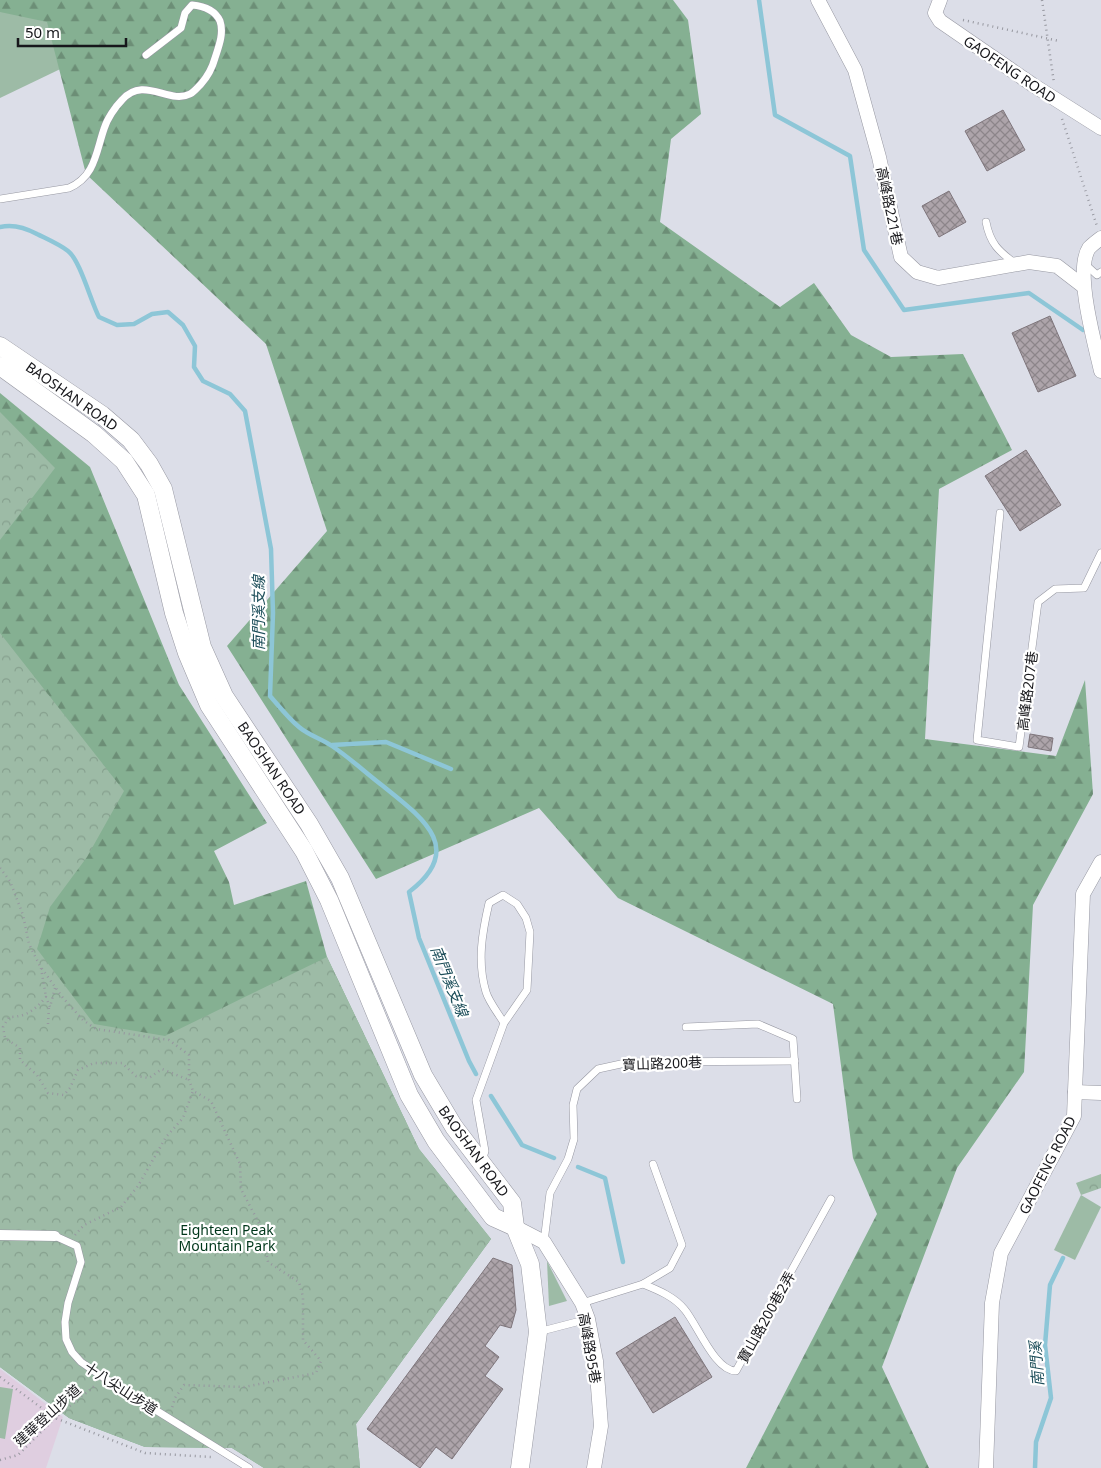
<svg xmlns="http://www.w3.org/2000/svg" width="1101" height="1468" font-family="'Noto Sans','Noto Sans TC',sans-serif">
	<defs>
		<pattern id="forest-firs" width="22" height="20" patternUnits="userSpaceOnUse" patternTransform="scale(1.25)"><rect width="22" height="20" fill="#85b092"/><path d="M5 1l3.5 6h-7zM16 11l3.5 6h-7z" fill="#6c8e76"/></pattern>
		<pattern id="park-crowns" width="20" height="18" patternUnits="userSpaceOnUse" patternTransform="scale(1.25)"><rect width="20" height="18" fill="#9dbba6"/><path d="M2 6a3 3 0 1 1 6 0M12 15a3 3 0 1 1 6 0" fill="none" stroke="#86a08e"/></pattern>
		<pattern id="building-cross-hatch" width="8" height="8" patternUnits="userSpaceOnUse" patternTransform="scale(1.25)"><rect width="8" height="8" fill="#ada4aa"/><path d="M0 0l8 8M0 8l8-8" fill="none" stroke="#8c858a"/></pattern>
	</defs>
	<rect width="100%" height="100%" fill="#dcdee8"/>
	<path fill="#dfcee0" d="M0,1369L63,1417L46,1468H0Z"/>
	<g fill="#9dbba6">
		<path d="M0,0H204L0,98Z"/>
		<path d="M1081,1195L1101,1207L1075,1260L1054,1250Z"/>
		<path d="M547,1261L567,1301L549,1306Z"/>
		<path d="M0,1387L13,1389L5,1439L0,1438Z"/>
	</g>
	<g fill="url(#forest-firs)">
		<path d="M0,0H673L688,20L701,114L671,139L660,222L780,307L814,283L851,335L891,357L963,354L1012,450L939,489L925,739L1056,756L1085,680L1093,794L1033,905L1024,1072L957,1168L882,1367L929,1468H746L877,1214L853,1158L833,1004L618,898L539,808L376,879L227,646L327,531L266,344L86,174L47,22L0,12Z"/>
		<path d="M0,393L90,467L179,685L267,823L214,851L229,882L234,905L306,881L327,957L419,1149L491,1239L356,1424L360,1468H264L232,1448L145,1447L69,1418L0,1367Z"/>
	</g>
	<g fill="url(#park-crowns)">
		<path d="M0,412L55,468L0,540Z"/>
		<path d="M0,633L124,791L87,857L50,907L37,949L94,1024L165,1036L327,957L419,1149L491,1239L356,1424L360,1468H264L232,1448L145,1447L69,1418L0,1367Z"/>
		<path d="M1101,1174V1188L1081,1195L1076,1183Z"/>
	</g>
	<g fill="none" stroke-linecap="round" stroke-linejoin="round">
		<g stroke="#8dc6d7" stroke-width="4.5">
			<path d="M759,0L775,115L850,156L864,250L904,310L1029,293L1083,330"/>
			<path d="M0,227C12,224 26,228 37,234C47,239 59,244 68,251C80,260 91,302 99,317L117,325L134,324L152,314L168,312L183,325L195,346L194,367L203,381L230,394L245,411L271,549L273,613L270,696C279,706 288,718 299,727C308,735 322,739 332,746C350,758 366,773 383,786C423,818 466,849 409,892L419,938L469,1061L476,1074"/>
			<path d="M332,745L386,742L451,769"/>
			<path d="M491,1096L522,1145L554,1158"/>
			<path d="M578,1167L605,1178L623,1262"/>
			<path d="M1035,1468L1036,1442L1051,1398L1045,1345L1050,1285L1063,1258"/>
		</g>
	</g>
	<g fill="url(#building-cross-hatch)" stroke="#7e757b">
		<path d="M1003,110L1025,150L987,171L965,131Z"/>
		<path d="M949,191L966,222L939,237L922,206Z"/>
		<path d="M1050,316L1076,376L1038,392L1012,333Z"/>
		<path d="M1026,450L1061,505L1020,531L985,476Z"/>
		<path d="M1030,734L1053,738L1051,751L1028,747Z"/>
		<path d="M493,1258L512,1265L516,1310L511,1328L500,1325L485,1346L499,1357L485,1376L503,1389L452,1459L436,1447L420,1468L367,1429Z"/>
		<path d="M675,1317L712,1377L653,1413L616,1353Z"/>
	</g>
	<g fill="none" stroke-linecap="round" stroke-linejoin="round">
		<g stroke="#9798a2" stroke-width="8">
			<g id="service">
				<path d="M0,199L69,188C95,177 96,152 104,129C107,119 115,107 122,100C144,75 169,105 190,94C194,92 198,87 201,84C208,76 212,69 215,58C219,46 224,33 220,21C215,10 203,6 192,5L185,13L181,28L146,55"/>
				<path d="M986,222C990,243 998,251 1016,264"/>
				<path d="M1086,265L1097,275L1101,272"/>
				<path d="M1000,513L977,740L1019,747L1038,602L1055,589L1084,588L1101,553"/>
				<path d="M686,1027L758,1024L793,1039L797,1099"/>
				<path d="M482,1161L485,1151L476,1100L504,1023L527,990L530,932L526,918L517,904L503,895L489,903C482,933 477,962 486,992C489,1002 498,1013 504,1023"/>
				<path d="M55,1236L77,1246L81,1262L68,1303L65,1322L66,1339L72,1352L81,1362L104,1378L249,1468"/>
				<path d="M544,1242L550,1193L568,1159L574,1139L573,1105L577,1089L598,1069L630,1062L795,1061"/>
				<path d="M643,1284C658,1290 675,1297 685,1310C698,1326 715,1371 736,1371L831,1199"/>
				<path d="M582,1303L643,1284L670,1268L682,1245L653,1164"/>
				<path d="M538,1332L588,1319"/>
			</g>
		</g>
		<g stroke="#9798a2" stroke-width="11">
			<path id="pedestrian" d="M0,1235L55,1236"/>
		</g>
		<g stroke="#9798a2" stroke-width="15">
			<g id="minor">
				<path d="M818,0L855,70L879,157L901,257L917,272L938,278L1029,262L1057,266L1083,286"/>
				<path d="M940,0L935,13L940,21L1033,85L1101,128"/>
				<path d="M1101,238C1097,241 1092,245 1089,248C1074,271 1095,344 1101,371"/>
				<path d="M1075,1092L1101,1093"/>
				<path d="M515,1227L544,1242L582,1303L588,1319L596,1361L601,1426L594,1468"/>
				<path d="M986,1468L992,1303L1001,1253L1074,1116L1083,894L1101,862"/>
			</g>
		</g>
		<g stroke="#9798a2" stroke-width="19">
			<g id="tertiary">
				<path d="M0,346L102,415L131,440L149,464L163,489L202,647L224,696L309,824L340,878L423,1075L454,1127L512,1203L515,1227L530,1264L538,1332L520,1468"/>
				<path d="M0,366L94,434L124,461L146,495L174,613L187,653L209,705L304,851L329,900L409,1095L436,1141L493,1217L515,1227"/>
			</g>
		</g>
		<g stroke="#96979f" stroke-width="2.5" stroke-dasharray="1 4" stroke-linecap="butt">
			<path d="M1042,0L1054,83"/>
			<path d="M963,20L1059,41"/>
			<path d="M1062,119L1097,226"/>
			<path d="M0,868L10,881L23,915L29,944L40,966L63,998L83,1020L96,1029L169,1040L189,1055V1080L193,1091L211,1101L240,1164L241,1189L262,1229L268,1262L299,1282L303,1297V1340L321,1361L316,1373L244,1387L184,1385L175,1398L172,1408"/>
			<path d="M41,968L46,997"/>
			<path d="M55,988L50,1007L46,997C35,1010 26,1017 9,1017L3,1027L5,1038L20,1048V1060L37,1075L48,1093L64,1095L70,1088L78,1070L94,1063H122L136,1076L149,1078L162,1069L189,1080"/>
			<path d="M48,1024L49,1006"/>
			<path d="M75,1235L84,1225L121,1207L138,1186L166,1137L183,1118L193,1091"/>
			<path d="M0,1377L55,1418L145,1453L211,1457"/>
			<path d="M0,1460L18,1455L55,1418L97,1384"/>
		</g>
		<use href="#service" stroke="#fff" stroke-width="7"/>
		<use href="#pedestrian" stroke="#fff" stroke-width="10"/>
		<use href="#minor" stroke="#fff" stroke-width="14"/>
		<use href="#tertiary" stroke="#fff" stroke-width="18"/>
	</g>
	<g text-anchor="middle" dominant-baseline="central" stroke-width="4.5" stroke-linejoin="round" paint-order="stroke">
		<g font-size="14" fill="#17171b" stroke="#fff">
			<text transform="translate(1010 69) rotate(34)">GAOFENG ROAD</text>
			<text transform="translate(890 206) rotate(78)">高峰路221巷</text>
			<text transform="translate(72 396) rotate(35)">BAOSHAN ROAD</text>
			<text transform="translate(1027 691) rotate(-83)">高峰路207巷</text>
			<text transform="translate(272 768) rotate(56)">BAOSHAN ROAD</text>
			<text transform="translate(662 1063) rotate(-2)">寶山路200巷</text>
			<text transform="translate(474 1151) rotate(54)">BAOSHAN ROAD</text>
			<text transform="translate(1047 1165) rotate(-63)">GAOFENG ROAD</text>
			<text transform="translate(766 1317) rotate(-61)">寶山路200巷2弄</text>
			<text transform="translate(590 1348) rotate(80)">高峰路95巷</text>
			<text transform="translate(121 1388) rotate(33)">十八尖山步道</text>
			<text transform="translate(47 1415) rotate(-42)">建華登山步道</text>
		</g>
		<g font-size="14" fill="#00371b" stroke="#fff">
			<text x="227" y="1229">Eighteen Peak<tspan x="227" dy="16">Mountain Park</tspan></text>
		</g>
		<g font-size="15" font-style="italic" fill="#1d4e5a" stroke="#fff">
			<text transform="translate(258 613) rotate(-90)">南門溪支線</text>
			<text transform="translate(450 981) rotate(68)">南門溪支線</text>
			<text transform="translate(1036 1364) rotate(-94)">南門溪</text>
		</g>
	</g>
	<path d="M18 38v8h108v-8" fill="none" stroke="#17171b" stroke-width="2.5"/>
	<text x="25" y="38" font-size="15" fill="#17171b" stroke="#ffffff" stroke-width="4" paint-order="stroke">50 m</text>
</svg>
